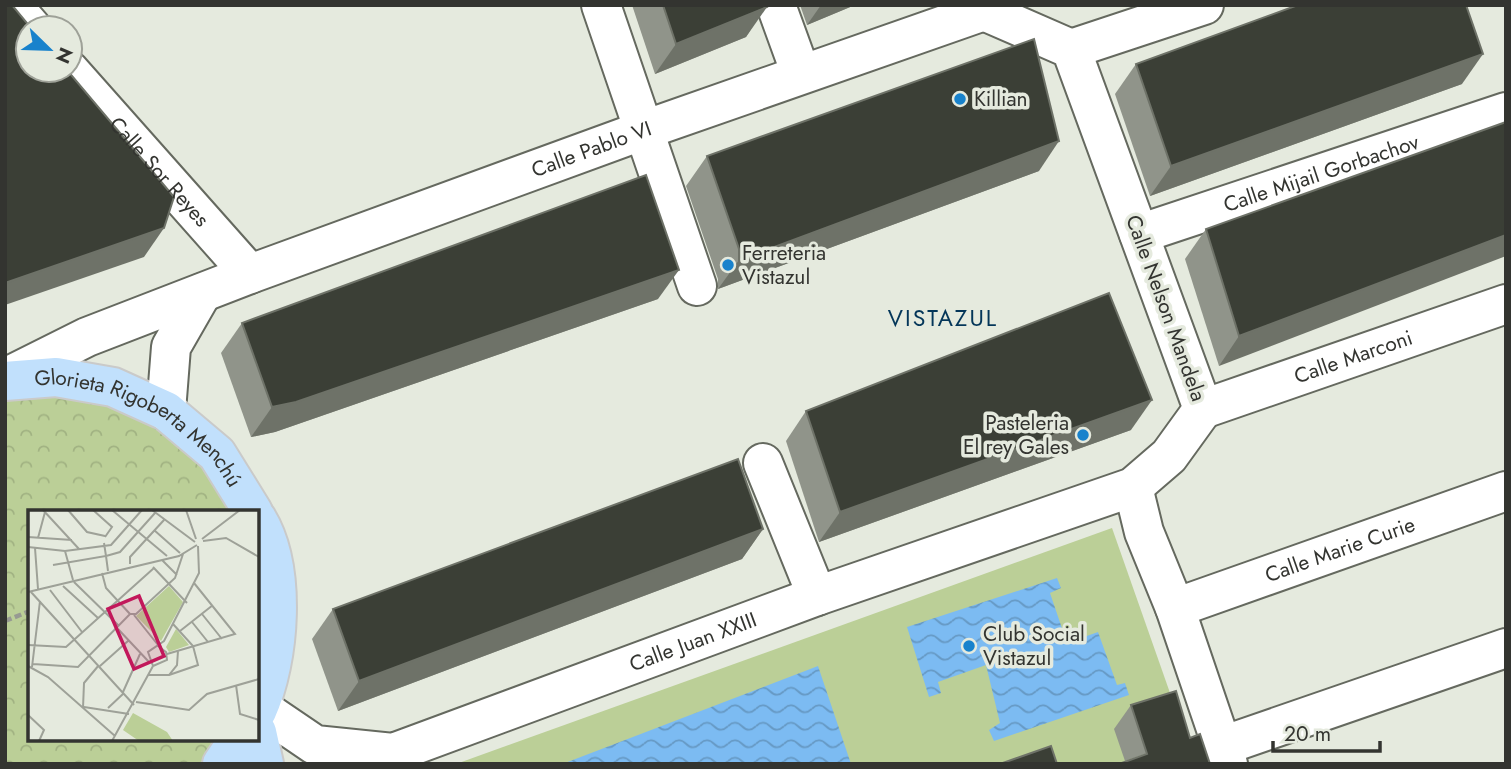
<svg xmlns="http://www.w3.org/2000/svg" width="1511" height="769" font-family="Jost,sans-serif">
	<defs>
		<pattern id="park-crowns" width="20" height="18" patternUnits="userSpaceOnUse" patternTransform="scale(1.75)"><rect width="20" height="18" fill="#bbcf97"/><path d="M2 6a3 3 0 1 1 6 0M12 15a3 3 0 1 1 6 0" fill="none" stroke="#a1b282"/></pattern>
		<pattern id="water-waves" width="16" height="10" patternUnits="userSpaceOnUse" patternTransform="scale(1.75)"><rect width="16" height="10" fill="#7cbbf2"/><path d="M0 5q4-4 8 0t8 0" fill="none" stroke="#6699c4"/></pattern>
	</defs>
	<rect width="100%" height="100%" fill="#e5eade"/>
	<path fill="#bbcf97" d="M1112,528L1195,764H456Z"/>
	<path fill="url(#park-crowns)" d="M5,382L113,387L217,454L246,512H30V739H238L222,764H5Z"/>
	<g fill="url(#water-waves)">
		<path d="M1057,578L1061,588L1050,593L1067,643L1098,632L1117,685L1125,683L1129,695L994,741L989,730L1000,723L986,665L938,682L941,693L929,697L907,627Z"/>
		<path d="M818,666L851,764H566L565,763Z"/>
	</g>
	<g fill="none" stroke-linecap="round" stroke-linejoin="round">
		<g stroke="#65695f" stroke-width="42">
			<g id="street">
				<path d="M12,5L32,28"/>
				<path d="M601,5L697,286"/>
				<path d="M776,5L801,74"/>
				<path d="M1071,49L1204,5"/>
				<path id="s1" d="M69,70L250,274"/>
				<path id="s2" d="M1139,234L1506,112"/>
				<path id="s3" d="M5,378L87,337L250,274L644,130L984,11"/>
				<path id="s4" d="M1203,409L1506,304"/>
				<path d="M166,411L171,347L202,293"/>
				<path d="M763,463L817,596"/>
				<path d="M1133,487L1144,532L1175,608L1228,764"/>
				<path id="s5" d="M1175,608L1506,491"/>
				<path id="s6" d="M259,707L315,745L393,753L817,596L1133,487L1169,456L1203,409L1071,49L984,11L979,5"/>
				<path d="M1222,746L1506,648"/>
			</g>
		</g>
		<g stroke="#cacac9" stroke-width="42">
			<g id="primary">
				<path id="s7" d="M5,381L56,377L113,387L166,411L217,454L253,512"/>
				<path d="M257,519C287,568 280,660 257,711"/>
				<path d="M257,732L264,764"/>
				<path d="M222,764L239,739"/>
			</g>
		</g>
		<path stroke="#979a92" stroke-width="4.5" stroke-dasharray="7 3.5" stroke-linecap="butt" d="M5,621L30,611"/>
		<use href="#street" stroke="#fff" stroke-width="38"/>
		<use href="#primary" stroke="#c1e0fc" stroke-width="38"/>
	</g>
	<g fill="#90948a">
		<path d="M632,5H766L746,37L655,74Z"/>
		<path d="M800,5H855L807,25Z"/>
		<path d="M1136,64L1462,84L1150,196L1115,94Z"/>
		<path d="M1506,122L1219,366L1185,259L1206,229Z"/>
		<path d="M707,156L1039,171L718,289V279L686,186Z"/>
		<path d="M658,299L275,432L251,437L221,353L242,323Z"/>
		<path d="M806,411L1131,430L819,542L786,441Z"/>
		<path d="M763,529L742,559L338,711L312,639L333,609Z"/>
		<path d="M1131,705L1190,738L1125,761L1114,729Z"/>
	</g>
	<g fill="#6e7268">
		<path d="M821,5H855L807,25Z"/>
		<path d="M767,7L746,37L655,74L676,44Z"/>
		<path d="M1483,54L1462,84L1150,196L1171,166Z"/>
		<path d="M1059,141L1039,171L718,289L739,260Z"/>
		<path d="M164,228L144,257L5,305V283Z"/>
		<path d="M1506,235V256L1219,366L1239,336Z"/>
		<path d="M679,270L658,299L275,432L251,437L272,407Z"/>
		<path d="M1152,400L1131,430L819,542L840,512Z"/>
		<path d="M763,529L742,559L338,711L359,681Z"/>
	</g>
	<g fill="#3b3f36" stroke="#6e7268" stroke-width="2">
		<path d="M5,5H12L31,28H28V70H67L174,197L164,228L5,283Z"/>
		<path d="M663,5H766L767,7L676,44Z"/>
		<path d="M1298,5H1466L1483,54L1171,166L1136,64Z"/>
		<path d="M1034,39L1059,141L739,260V249L707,156Z"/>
		<path d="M1506,122V235L1239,336L1206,229Z"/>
		<path d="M646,175L679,270L296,402L272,407L242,323Z"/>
		<path d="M1109,293L1152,400L840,512L806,411Z"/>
		<path d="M738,459L763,529L359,681L333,609Z"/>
		<path d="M1176,691L1190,738L1200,734L1210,764H1119L1147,754L1131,705Z"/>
		<path d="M1051,746L1057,764H1000Z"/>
	</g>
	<g fill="#1882cc" stroke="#e5eade" stroke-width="2.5">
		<circle cx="960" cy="99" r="7"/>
		<circle cx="728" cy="265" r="7"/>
		<circle cx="1083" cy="435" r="7"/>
		<circle cx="969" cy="646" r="7"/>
	</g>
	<g text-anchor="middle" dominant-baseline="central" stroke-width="7" stroke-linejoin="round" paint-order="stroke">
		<g font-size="21" fill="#333430" stroke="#e5eade" text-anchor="start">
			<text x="974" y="99">Killian</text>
			<text x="742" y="253">Ferreteria<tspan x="742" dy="24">Vistazul</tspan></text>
			<text x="1069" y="423" text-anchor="end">Pasteleria<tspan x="1069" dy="24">El rey Gales</tspan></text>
			<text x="983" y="634">Club Social<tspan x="983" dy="24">Vistazul</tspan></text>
		</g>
		<g font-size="21" fill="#333430" stroke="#e5eade">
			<text stroke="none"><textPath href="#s3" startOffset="630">Calle Pablo VI</textPath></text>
			<text stroke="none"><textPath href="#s1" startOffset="136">Calle Sor Reyes</textPath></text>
			<text stroke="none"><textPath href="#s2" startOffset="192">Calle Mijail Gorbachov</textPath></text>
			<text transform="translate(1166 308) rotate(70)">Calle Nelson Mandela</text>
			<text stroke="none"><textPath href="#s4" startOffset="159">Calle Marconi</textPath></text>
			<text stroke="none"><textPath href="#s7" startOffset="150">Glorieta Rigoberta Menchú</textPath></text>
			<text stroke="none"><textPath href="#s5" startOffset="175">Calle Marie Curie</textPath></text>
			<text stroke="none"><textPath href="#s6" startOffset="466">Calle Juan XXIII</textPath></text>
		</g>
		<g font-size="23" letter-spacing="2" fill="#043659" stroke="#e5eade">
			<text x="943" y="318">VISTAZUL</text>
		</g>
	</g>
	<g transform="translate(28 510)">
		<rect width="231" height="231" fill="#e5eade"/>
		<path d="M141,76L155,92L133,131L108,106ZM148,119L161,135L141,142L138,137ZM105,203L139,222L145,231H111L95,220Z" fill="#bbcf97"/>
		<path fill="none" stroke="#9ea198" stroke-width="2" d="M15,0L51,39M40,0L59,22L77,26M65,0L84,17L77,27M84,0L139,46M124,0L167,32M158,0L168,29M126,20L152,43M0,27L44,30M10,28L17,2M174,29L212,0M175,31L198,28L231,47M0,37L37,41L83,35L114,0M7,38L10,79M37,41L45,70M134,50L149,65M102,54V47L136,10M25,55L78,46L76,33M125,57L159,93M80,61L78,46L92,42L127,3M74,63L78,78L102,104M46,72L90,115M35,76L70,108M22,80L54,122M0,82L151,46L169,35M3,82L106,195M174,104L194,129M106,105L130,135M164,112L180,132M90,119L121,152M152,121L185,95M0,135L38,137L126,58M139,144L207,124L166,73M5,154L50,157L102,104H108L147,68L155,44M0,156L20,167L87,226M72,156L100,131M125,156L120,142L136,131L171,63L170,36M125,156L139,150L138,142L130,136M4,157L12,91M120,165H141L149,155L150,141M141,165L170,155L165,136L145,114M208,175L212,204L231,210M95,182L112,144M108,192L161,200L179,184L231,169M56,197L101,204M55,198L56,173L71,155M80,198L96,183M0,205L16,220L11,231M84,231L125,156"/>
		<path fill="#c2185b" fill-opacity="0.15" stroke="#c2185b" stroke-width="3.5" d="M111,86L136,146L106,159L80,99Z"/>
		<rect width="231" height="231" fill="none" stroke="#333430" stroke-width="3.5"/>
	</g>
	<rect width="1511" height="769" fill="none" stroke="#333430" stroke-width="14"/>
	<g transform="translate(49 49) rotate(113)"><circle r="33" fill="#e5eade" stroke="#9ea198" stroke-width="2"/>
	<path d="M0-5L12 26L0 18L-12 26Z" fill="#1882cc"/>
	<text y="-10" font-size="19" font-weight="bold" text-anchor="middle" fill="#333430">N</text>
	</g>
	<path d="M1273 741v10h107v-10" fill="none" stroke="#333430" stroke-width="3.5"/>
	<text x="1284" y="741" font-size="21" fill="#333430" stroke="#e5eade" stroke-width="5" paint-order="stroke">20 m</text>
</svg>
